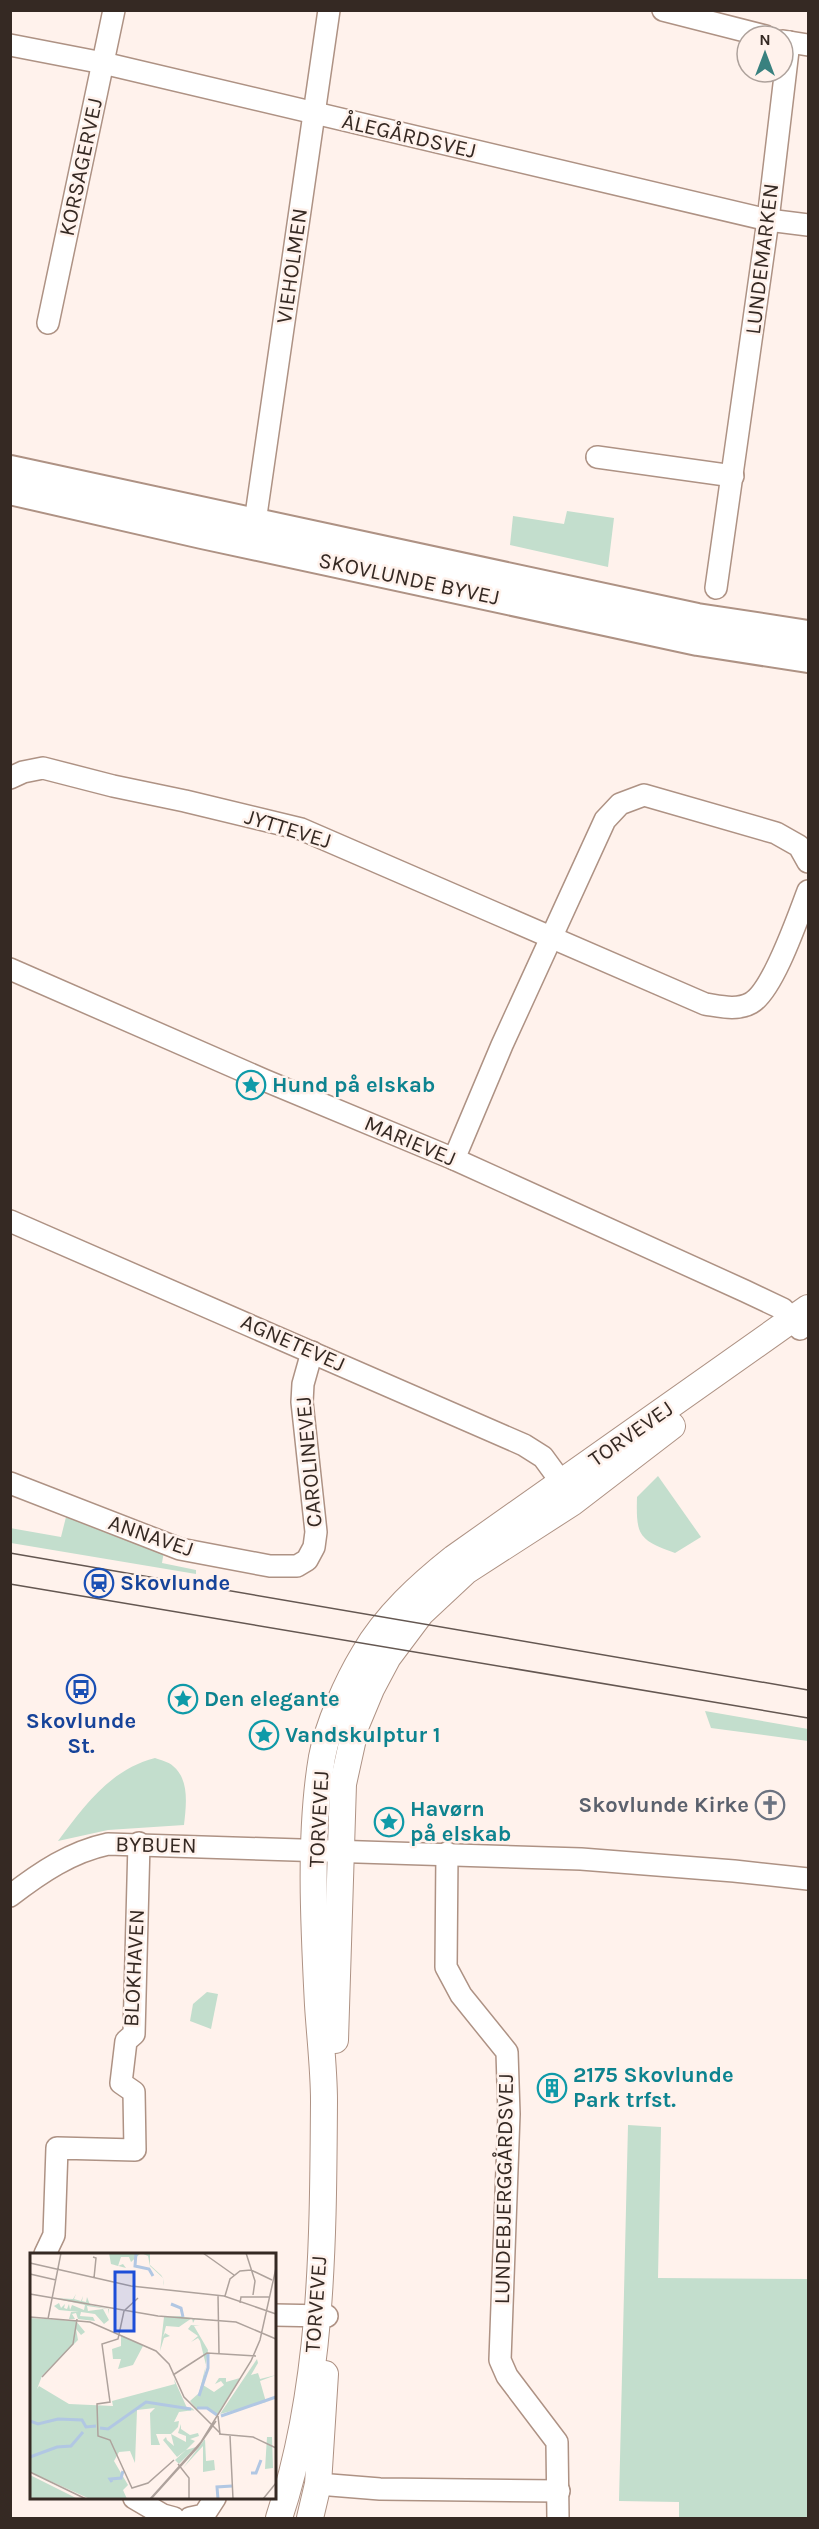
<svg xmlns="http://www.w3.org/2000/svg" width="819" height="2529" font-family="Karla,sans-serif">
	<rect width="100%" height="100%" fill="#fff2ec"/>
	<g fill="#c3decd">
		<path d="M567,511L614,518L608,567L510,545L513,516L564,524Z"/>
		<path d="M658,1476L701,1537L675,1553C638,1540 636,1535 637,1497Z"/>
		<path d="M66,1517L164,1551L162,1563L196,1570V1574L11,1543L10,1528L61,1537Z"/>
		<path d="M705,1711L808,1729V1741L711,1728Z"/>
		<path d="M155,1758C160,1760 169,1762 173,1766C190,1780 186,1806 184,1825L108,1830L58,1841C84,1806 111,1769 155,1758Z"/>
		<path d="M207,1992L218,1994L211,2029L190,2021L193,2004Z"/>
		<path d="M628,2125L661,2127L658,2278L808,2279V2518H679V2502L619,2501Z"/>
	</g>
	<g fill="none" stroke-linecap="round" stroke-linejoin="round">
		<g stroke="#ae9284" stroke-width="24">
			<g id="minor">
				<path d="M663,10L765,36"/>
				<path d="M783,41L808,45"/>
				<path d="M10,45L103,63L768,220L808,225"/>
				<path d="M48,323L114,10"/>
				<path d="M597,457L733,476"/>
				<path d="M255,522L329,10"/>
				<path d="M716,588L768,220L789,42"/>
				<path d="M10,778L23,772L43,768L113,786L185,801L301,829L705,1004C719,1006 737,1011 751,1003C773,991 798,917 808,891"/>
				<path d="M10,969L264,1080L454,1159L745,1291L783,1309L800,1329"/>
				<path d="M454,1159L502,1045L605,820L620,804L644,795L776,833L799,846L808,862"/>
				<path d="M10,1221L524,1445L543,1457L562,1483"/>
				<path d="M10,1483L180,1549L270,1566H297L307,1560L314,1547L316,1532L302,1402L303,1384L312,1352"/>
				<path d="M447,1853L446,1967L461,1995L507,2052L509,2114L500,2360L507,2376L557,2442L558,2518"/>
				<path d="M10,1896C41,1872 71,1852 108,1844L581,1859L734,1871L808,1879"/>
				<path d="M45,2254L54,2235L57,2148L135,2150L134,2092L121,2083L126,2041L134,2034L139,1843"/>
				<path d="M274,2315L327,2316"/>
				<path d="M318,2484L380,2489L559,2491"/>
				<path d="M134,2498L163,2515L174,2518"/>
				<path d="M190,2518L204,2515L215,2498"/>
			</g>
		</g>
		<g stroke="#ae9284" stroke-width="28">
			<g id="tertiary">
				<path d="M335,2040L343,1784L356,1725L371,1689L388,1657L421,1613L466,1571L573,1502L672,1426"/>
				<path d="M279,2518C323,2385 323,2241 324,2101C324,2070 320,2037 318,2005C314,1928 309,1833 322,1757C328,1725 347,1682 364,1654C386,1616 420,1585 454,1558L808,1308"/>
				<path d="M310,2518L318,2484L325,2374"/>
			</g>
		</g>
		<g stroke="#ae9284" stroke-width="32">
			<g id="secondary">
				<path d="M10,470L697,618L808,635"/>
				<path d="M10,490L202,534L698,641L808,658"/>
			</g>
		</g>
		<use href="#minor" stroke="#fff" stroke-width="21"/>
		<use href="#tertiary" stroke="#fff" stroke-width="26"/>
		<use href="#secondary" stroke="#fff" stroke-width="28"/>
		<g stroke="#645751" stroke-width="1.5">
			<path d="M10,1553L808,1690"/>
			<path d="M10,1584L808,1718"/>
		</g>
	</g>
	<defs>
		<g id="sight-ring" transform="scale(1.5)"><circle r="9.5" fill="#fff2ec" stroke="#0f9aa8" stroke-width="1.5"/><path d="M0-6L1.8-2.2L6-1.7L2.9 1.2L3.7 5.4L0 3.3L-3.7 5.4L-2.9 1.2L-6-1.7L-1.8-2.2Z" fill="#0f9aa8"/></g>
		<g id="station-ring" transform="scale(1.5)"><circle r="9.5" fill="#fff2ec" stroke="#1a4fb4" stroke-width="1.5"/><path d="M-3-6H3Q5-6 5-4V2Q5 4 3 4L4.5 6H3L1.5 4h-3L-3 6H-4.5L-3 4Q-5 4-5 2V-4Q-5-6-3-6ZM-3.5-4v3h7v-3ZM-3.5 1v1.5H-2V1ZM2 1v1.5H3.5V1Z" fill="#1a4fb4"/></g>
		<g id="bus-ring" transform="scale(1.5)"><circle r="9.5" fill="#fff2ec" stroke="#1a4fb4" stroke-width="1.5"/><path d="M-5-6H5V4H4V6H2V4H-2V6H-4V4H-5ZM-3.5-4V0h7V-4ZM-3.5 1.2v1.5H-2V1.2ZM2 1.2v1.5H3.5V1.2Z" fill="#1a4fb4"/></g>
		<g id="church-ring" transform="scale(1.5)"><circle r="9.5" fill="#fff2ec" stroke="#6b7280" stroke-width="1.5"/><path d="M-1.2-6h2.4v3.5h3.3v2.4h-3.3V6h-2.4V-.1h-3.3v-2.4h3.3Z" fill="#6b7280"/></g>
		<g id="building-ring" transform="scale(1.5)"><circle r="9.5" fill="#fff2ec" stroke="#0f9aa8" stroke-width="1.5"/><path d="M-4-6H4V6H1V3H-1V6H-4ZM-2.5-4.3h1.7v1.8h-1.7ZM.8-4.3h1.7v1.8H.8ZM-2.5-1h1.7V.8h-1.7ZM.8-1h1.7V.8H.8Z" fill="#0f9aa8"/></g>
	</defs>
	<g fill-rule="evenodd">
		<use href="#sight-ring" x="251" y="1085"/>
		<use href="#station-ring" x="99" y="1583"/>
		<use href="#bus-ring" x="81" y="1689"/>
		<use href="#sight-ring" x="183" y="1699"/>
		<use href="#sight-ring" x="264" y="1735"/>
		<use href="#church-ring" x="770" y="1805"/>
		<use href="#sight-ring" x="389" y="1822"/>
		<use href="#building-ring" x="552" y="2088"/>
	</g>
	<g text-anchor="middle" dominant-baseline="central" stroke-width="5" stroke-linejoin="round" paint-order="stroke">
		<g font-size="22" fill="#352923" stroke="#fff2ec">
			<text transform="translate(409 136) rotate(13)">ÅLEGÅRDSVEJ</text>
			<text transform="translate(81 167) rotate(-78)">KORSAGERVEJ</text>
			<text transform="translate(762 259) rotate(-83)">LUNDEMARKEN</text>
			<text transform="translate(292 266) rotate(-82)">VIEHOLMEN</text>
			<text transform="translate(409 579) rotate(12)">SKOVLUNDE BYVEJ</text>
			<text transform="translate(288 829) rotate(17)">JYTTEVEJ</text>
			<text transform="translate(410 1141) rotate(23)">MARIEVEJ</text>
			<text transform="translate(293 1343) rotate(24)">AGNETEVEJ</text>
			<text transform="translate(631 1434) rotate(-35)">TORVEVEJ</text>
			<text transform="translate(309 1462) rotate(-95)">CAROLINEVEJ</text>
			<text transform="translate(151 1536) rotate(19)">ANNAVEJ</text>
			<text transform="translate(319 1819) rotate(-87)">TORVEVEJ</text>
			<text transform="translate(156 1845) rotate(1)">BYBUEN</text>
			<text transform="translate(134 1968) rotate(-87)">BLOKHAVEN</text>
			<text transform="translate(504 2189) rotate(-89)">LUNDEBJERGGÅRDSVEJ</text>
			<text transform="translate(316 2304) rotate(-86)">TORVEVEJ</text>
		</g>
		<g font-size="22" font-weight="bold" fill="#0d838f" stroke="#fff2ec" text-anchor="start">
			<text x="272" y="1085">Hund på elskab</text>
			<text x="204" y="1699">Den elegante</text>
			<text x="285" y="1735">Vandskulptur 1</text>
			<text x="410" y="1809">Havørn<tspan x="410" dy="25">på elskab</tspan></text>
			<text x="573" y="2075">2175 Skovlunde<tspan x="573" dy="25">Park trfst.</tspan></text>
		</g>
		<g font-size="22" font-weight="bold" fill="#164399" stroke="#fff2ec" text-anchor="start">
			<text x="120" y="1583">Skovlunde</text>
			<text x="81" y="1721" text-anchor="middle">Skovlunde<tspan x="81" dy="25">St.</tspan></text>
		</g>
		<g font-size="22" font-weight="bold" fill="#5b616d" stroke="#fff2ec" text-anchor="end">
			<text x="749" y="1805">Skovlunde Kirke</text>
		</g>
	</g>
	<g transform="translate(30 2253)">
		<rect width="246" height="246" fill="#fff2ec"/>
		<path d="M79,0H120V12L131,22L133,25L134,30V33L133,25L120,13L118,3L111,0L101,9L99,4H91L88,13L93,11L96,15L81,11ZM46,41L44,46L51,48L53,43L52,48L56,49L57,44L60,52L79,56L78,61V56L57,53L58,58L73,56L79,67L74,71L65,61L51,59L50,63L63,64L65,68L48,66L46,60L42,61L45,66H39L41,59H49L29,57L24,53L29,50L31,55L35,51L34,55L37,56L39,51L40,57L42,52L54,57L55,52L23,45L43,46ZM141,50L152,55L153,64L185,67L165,66L163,70L162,65L149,74L136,73L133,84L135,80L140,83L134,85L130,98L134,64L152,63L150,55ZM0,65L46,68L55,79L51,82L46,76L48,87L12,123L7,136L9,133L39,151L83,153L82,148L145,131L144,126L157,155H162L172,165L164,157L149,159L144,169L149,168L148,174L141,181H126L130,192H121L120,160L125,155L107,157L105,210L100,198L89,199L84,208L98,232L93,237L97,246H60L0,219ZM161,72L170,73H164L178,97L173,132L184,139L194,132L191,128L185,131L189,125H196V129L210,125L187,162L178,156H166L160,148L169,140L176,112L170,88L168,85L161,89L168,83L158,76ZM91,82L125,98L113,93L103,112L88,116L91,106H83L82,96L91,93ZM227,106L228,110L221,122L228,120L230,126L246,122L230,128L236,149L190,161ZM151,171V176L160,182L168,180L169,183L160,186L165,188L156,197L166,194L149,211L145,207L156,197L147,204L133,187L136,184L137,187L144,193L141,181L156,189V183L148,180ZM237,184H242L243,215L235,216ZM175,186L176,208L184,207L185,217L173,219V193L153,215ZM0,222L48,246H0Z" fill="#c3decd"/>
		<path fill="none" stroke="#b1c7e3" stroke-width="3" d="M106,0L105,13L119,16L123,23M141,51L151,55L153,64M169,143L178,115V101M167,155H177L187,162M191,163L246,144M0,168L8,171L28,166L52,167L56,174L66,173M70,175L78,176L116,149L161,156M0,204L27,194L41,193L53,179M221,220H226L231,207M82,229L80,226L91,225L93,218M188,246L187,234L202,233"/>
		<path fill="none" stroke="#aea29c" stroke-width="1.5" d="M173,0L204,22M216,0L225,28L223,42M63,4L66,5L64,25M0,10L101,33L194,43L246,61M0,21L26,27M0,41L128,63L206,69L246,86M188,42L189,100M195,43L200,26L210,18L221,17L242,27M108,45L94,58L88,86L72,91L80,149L67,151L68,183L80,187L102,235L118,230L144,207M210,50L211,44H239M0,64L60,69L126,98L139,111L154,144L190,180M18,66L31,0M143,122L177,100L226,103M12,124L43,91L47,66M188,163L190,181M189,181L223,184L246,195M200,183L203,246M148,211L159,225V246M0,219L56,246M120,246L171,189L221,108L230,87L246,15M121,246L168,194L186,168M233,246L246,230"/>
		<path fill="#1d4ed8" fill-opacity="0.15" stroke="#1d4ed8" stroke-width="3" d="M85,19H104V78H85Z"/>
		<rect width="246" height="246" fill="none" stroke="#352923" stroke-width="3"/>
	</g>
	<rect width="819" height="2529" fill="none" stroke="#352923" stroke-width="24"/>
	<g transform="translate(765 54)"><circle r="28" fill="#fff2ec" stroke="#aea29c" stroke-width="1.5"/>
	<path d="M0-4.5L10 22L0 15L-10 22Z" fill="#39817f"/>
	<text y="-9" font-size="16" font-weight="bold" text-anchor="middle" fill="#352923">N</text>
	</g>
</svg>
